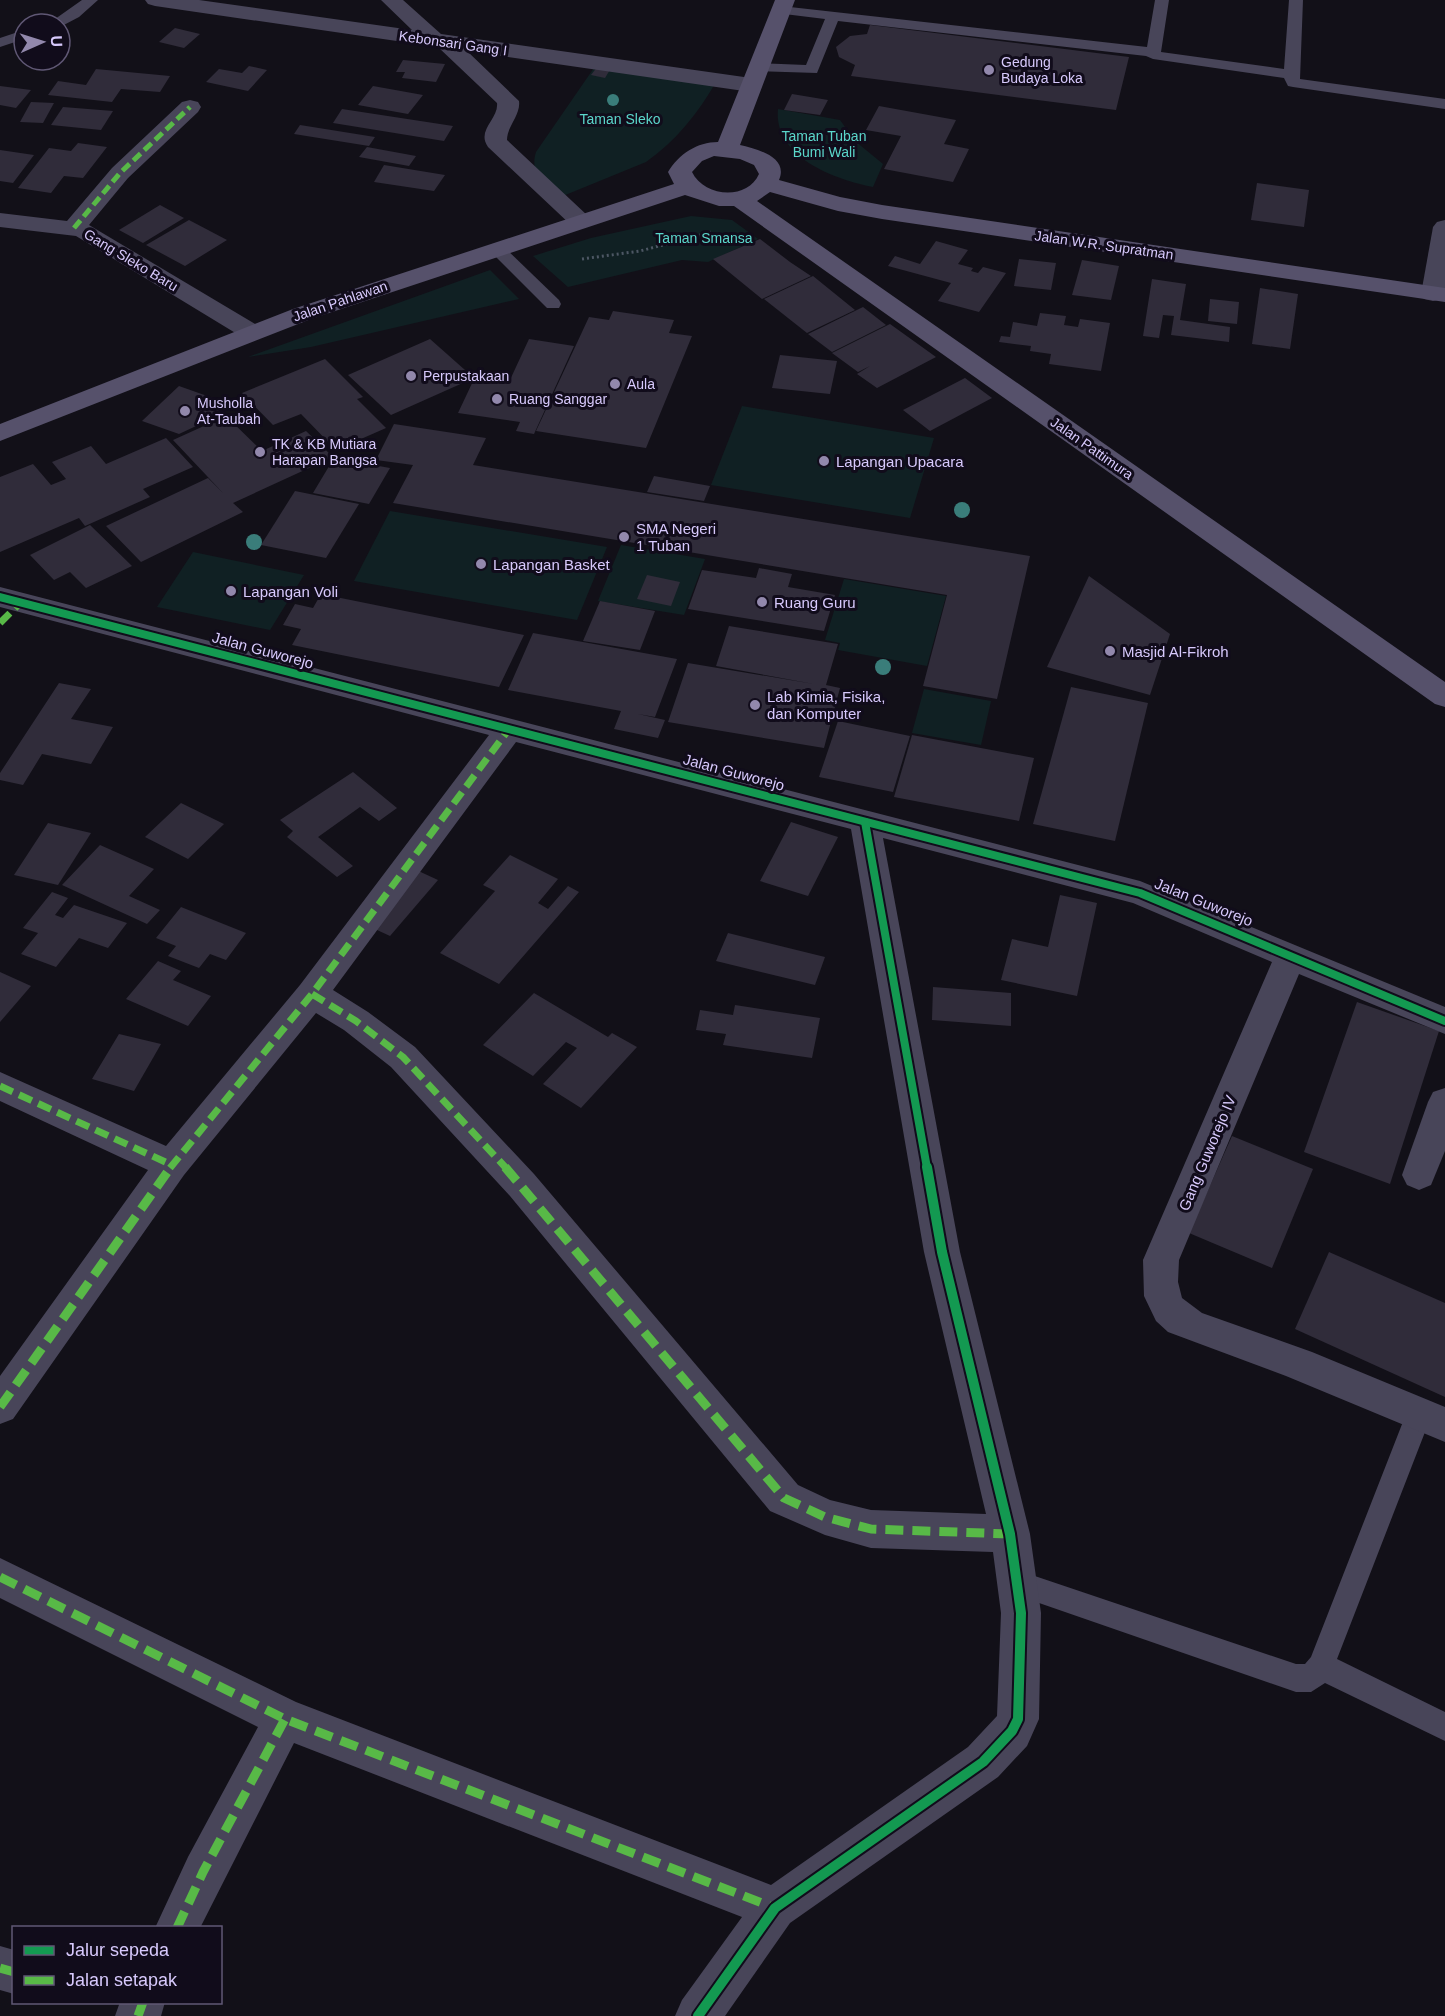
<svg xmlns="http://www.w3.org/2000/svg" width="1445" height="2016" font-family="Helvetica,sans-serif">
	<rect width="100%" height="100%" fill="#121018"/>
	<g fill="#102023">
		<path d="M596,65L716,82C698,113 676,141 646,162L558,198C545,183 529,173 536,152Z"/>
		<path d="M778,109L840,120L855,141L883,164L873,187C836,180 773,157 778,109Z"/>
		<path d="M691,216L732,220L758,239L708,262L682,260L568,287L533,256L591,238Z"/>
		<path d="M490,270L519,299L311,347L248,357Z"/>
		<path d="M742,406L934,438L910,518L711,485Z"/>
		<path d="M390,511L607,547L577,620L354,581Z"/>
		<path d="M621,545L705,559L684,615L598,601Z"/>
		<path d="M193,552L304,575L270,630L157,607Z"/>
		<path d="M844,579L946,596L927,666L838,650L840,643L825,640Z"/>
		<path d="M924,689L991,701L981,745L912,733Z"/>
	</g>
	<g fill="#302c3a">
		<path d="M870,25L1129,57L1116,110L851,76L855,65L839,57L836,47L850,36L867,34Z"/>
		<path d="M175,28L200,34L184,48L159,42Z"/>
		<path d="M403,60L445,64L436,82L402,78L405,72H396Z"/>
		<path d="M249,66L267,70L248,91L206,82L219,69L242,73Z"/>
		<path d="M598,66L611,68L605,78L591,75Z"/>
		<path d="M96,69L170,76L160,92L121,89L112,102L48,95L58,81L86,85Z"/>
		<path d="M0,86L31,90L16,108L0,105Z"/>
		<path d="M373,86L423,95L408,114L358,105Z"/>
		<path d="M792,94L828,100L820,115L784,110Z"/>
		<path d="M31,102L54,103L43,123L20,122Z"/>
		<path d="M879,106L956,120L944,144L969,149L953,182L884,169L901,136L866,130Z"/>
		<path d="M63,107L113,111L101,130L51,125Z"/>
		<path d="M342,109L453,126L444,141L333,123Z"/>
		<path d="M300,125L375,137L369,146L294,134Z"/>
		<path d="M78,143L107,147L83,178L64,176L51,193L18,188L49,148L71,151Z"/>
		<path d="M367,147L416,156L409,166L359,157Z"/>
		<path d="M0,150L34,155L13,183L0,181Z"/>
		<path d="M384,165L445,175L434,191L374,182Z"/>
		<path d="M1257,183L1309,190L1304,227L1251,220Z"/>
		<path d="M160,205L184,218L143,243L119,230Z"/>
		<path d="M189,220L227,240L185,266L146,245Z"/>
		<path d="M760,239L790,262L811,276L762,299L713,259Z"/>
		<path d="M936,241L968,250L958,264L973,268L971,271L978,273L983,267L1006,273L979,312L938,301L951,283L888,266L895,256L920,264Z"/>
		<path d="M1019,259L1056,263L1051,290L1014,286Z"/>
		<path d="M1082,260L1119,266L1111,300L1072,295Z"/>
		<path d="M813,276L855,310L807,333L764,299Z"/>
		<path d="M1152,279L1186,284L1180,320L1230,327L1229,342L1171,335L1174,316L1163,315L1159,338L1143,336Z"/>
		<path d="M1260,288L1298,294L1290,349L1252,344Z"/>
		<path d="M1210,299L1239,302L1237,324L1208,321Z"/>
		<path d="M863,307L886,325L832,352L808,334Z"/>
		<path d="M613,311L674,320L669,333L692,336L646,448L536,431L589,317L609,320Z"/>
		<path d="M1040,313L1066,316L1064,325L1078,327L1080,319L1110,323L1101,371L1049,364L1051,354L1030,351L1031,346L999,342L1001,336L1010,337L1013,322L1037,326Z"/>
		<path d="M890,324L936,357L877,388L857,374L870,366L858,372L832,353Z"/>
		<path d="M430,339L474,378L391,415L348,375Z"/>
		<path d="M529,339L574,346L534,434L516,431L520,422L458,413L475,377L509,382Z"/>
		<path d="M780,355L837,361L830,394L772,388Z"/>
		<path d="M325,359L363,397L357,399L386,428L336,450L301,414L273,425L242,393Z"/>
		<path d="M965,378L992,398L930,431L903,410Z"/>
		<path d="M179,386L227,403L209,420L179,434L142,421Z"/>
		<path d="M226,416L262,451L306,431L333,457L233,503L243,512L141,562L106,526L208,478L223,493L173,440Z"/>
		<path d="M394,424L486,438L473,465L1030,556L997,699L923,686L947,595L393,503L413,465L376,460Z"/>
		<path d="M166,438L193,467L143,489L150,497L85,526L79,518L0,552V477L33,464L51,485L66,479L52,462L91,446L106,464Z"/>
		<path d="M334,458L390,468L369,504L313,493Z"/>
		<path d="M654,476L710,486L704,501L647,492Z"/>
		<path d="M295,491L359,504L326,558L261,545Z"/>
		<path d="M90,525L132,566L86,588L70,572L54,580L30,555Z"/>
		<path d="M759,568L792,574L788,587L835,595L824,631L688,609L702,570L756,578Z"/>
		<path d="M647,575L680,582L671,606L637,599Z"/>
		<path d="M1089,576L1170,634L1150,695L1047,667Z"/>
		<path d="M321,594L524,635L499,687L292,645L301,629L283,625L295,604L313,608Z"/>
		<path d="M600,601L655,611L640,650L583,641Z"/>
		<path d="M729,626L838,644L826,685L840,688L824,748L668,722L688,663L814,684L716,666Z"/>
		<path d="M533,633L677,659L655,717L638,714L665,720L658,738L614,729L621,711L508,690Z"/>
		<path d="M59,683L91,689L71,719L113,727L91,764L42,754L23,785L0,780V773Z"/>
		<path d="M1071,687L1148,703L1115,841L1033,824Z"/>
		<path d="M838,721L910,736L893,792L819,777Z"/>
		<path d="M912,735L1034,758L1019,821L894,797Z"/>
		<path d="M353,772L397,808L379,821L360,807L318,837L353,866L337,877L287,837L293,831L280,820Z"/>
		<path d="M181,803L224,824L188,859L145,837Z"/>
		<path d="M791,822L838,837L808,896L760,881Z"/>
		<path d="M48,823L91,833L58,885L14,875Z"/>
		<path d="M100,845L154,869L129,896L160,910L147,924L62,885Z"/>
		<path d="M510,855L558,879L538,903L548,909L568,886L579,892L499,984L440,953L495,891L483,885Z"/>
		<path d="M412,868L438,880L390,936L364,924Z"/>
		<path d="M52,892L68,898L55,915L63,918L74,905L127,923L108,948L79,938L56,967L21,954L38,933L23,928Z"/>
		<path d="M1060,895L1097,903L1077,996L1001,980L1012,939L1048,947Z"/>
		<path d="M181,907L246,933L226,960L210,954L199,968L168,956L176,946L156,938Z"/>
		<path d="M728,933L825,957L815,985L716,961Z"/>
		<path d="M158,961L181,971L173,980L211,996L188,1026L126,999Z"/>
		<path d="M0,972L31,986L0,1022Z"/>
		<path d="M933,987L1011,993V1026L932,1020Z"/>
		<path d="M534,993L608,1037L612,1033L637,1047L581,1108L543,1084L577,1048L566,1042L533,1076L483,1045Z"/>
		<path d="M1357,1002L1439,1031L1390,1184L1304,1152Z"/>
		<path d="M735,1005L820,1018L812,1058L723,1045L726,1034L696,1030L700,1010L733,1015Z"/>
		<path d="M119,1034L161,1044L134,1091L92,1079Z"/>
		<path d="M1232,1136L1313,1169L1272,1268L1189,1233Z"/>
		<path d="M1329,1252L1445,1303V1397L1295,1329Z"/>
	</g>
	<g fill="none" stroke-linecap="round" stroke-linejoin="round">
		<path stroke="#4d5764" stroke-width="3" stroke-dasharray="2 3" stroke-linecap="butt" d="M582,259L640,251L712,232"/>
		<g fill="#484559" fill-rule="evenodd">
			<path d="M82,0H98L79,17L60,27V24H48Z"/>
			<path d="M1155,0H1169L1161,52L1284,69L1289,0H1303L1300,79L1445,99V109L1293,87L1288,86L1284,78L1153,59L1146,56L838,21L817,73L758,71L751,67L758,63L806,65L825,19L776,13L774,10L776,7L781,6L1147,47Z"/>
			<path d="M24,30V39L0,47V38Z"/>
			<path d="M496,243L502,245L559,300L561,304L559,308H547L490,251L488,248Z"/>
			<path d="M1419,1402L1428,1406L1432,1414L1337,1659L1445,1712V1741L1325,1683L1311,1692H1296L1007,1592L1003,1583L1007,1574L1017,1570L1296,1664H1305L1311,1657L1406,1414L1410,1406Z"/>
		</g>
		<g fill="#484559" fill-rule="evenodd">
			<path d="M145,0H199L412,30L381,0H403L441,34L751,78L759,80L762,85L759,90L751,92L467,51L519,101C521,115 507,126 507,140L588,216L592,221L588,226H572L488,147C476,130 499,119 497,103L438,47L155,6L148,4Z"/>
			<path d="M190,100L198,102L201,107L198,112L128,178L89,225L260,327L263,332L260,337L251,340L242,337L76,236L0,227V213L67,221L112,168L182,102Z"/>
			<path d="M1445,220V294L1442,299L1433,301L1424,299L1421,294L1433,227L1437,222Z"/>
			<path d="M0,587L1140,881L1445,1007V1034L1299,974L1179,1260L1178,1282L1182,1298L1202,1313L1312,1352L1445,1407V1442L1286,1376L1168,1332L1156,1321L1144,1296L1143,1260L1272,962L1133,903L883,838L960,1252L1030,1534L1041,1613L1039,1719L1027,1746L998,1777L790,1923L725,2016H675L682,2000L742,1917L294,1743L200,1928H155L188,1857L258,1727L0,1598V1558L296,1702L771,1885L968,1747L997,1716L1001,1613L993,1552L871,1548L825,1535L770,1511L510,1196L391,1067L344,1030L316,1013L184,1175L13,1419L0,1424V1376L148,1170L0,1101V1072L166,1146L300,985L489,735L0,607ZM516,742L851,829L924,1252L986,1514L871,1510L830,1500L798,1485L534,1174L415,1047L368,1012L333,990Z"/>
			<path d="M1445,1088V1151L1431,1185L1419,1190L1407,1185L1402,1175L1428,1102L1433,1092Z"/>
			<path d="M0,1946L14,1950V1994L0,1990Z"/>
			<path d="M120,2002H165L161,2016H115Z"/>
		</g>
		<path fill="#56516b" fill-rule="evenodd" d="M775,0H795L740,145C757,149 789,157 779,180L840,197L882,205L1445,288V302L882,219L838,211L770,192L757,201L1445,682V707L1435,704L734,206H719L685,195L311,319L0,441V424L293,309L674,184L668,172C679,154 697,142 718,142ZM714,156L740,159L754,165L759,174C747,201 704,197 692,172L702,161Z"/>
		<path stroke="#58b947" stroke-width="5" stroke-dasharray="10 5" stroke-linecap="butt" d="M74,228L120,173L190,107"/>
		<g stroke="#58b947" stroke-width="7" stroke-dasharray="14 7" stroke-linecap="butt">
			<path d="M0,623L20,603"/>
			<path d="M312,994L356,1021L403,1057L506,1168"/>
			<path d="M0,1086L172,1165"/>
			<path d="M170,1168L312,994L509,729"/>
		</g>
		<g stroke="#58b947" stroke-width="9" stroke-dasharray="18 9" stroke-linecap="butt">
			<path d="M505,1167L784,1498L825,1517L871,1529L1010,1534"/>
			<path d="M0,1407L171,1167"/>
			<path d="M0,1577L285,1719L775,1908"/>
			<path d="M177,1928L203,1872L285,1719"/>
			<path d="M0,1968L14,1972"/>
			<path d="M138,2016L143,2002"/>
		</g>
		<g stroke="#110c1b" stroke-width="12">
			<g id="cycleway-far1">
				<path d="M0,597L1140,893L1445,1021"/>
				<path d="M865,822L927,1168"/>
			</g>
		</g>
		<g stroke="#110c1b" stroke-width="14">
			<path id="cycleway" d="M698,2016L775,1908L983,1762L1012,1731L1018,1719L1021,1613L1010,1534L942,1252L927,1167"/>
		</g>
		<use href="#cycleway-far1" stroke="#139951" stroke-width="8"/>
		<use href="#cycleway" stroke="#139951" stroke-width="10"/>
	</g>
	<g fill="#3a7d7a">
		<circle cx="613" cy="100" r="6"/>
		<circle cx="962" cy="510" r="8"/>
		<circle cx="254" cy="542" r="8"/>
		<circle cx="883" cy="667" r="8"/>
	</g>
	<g fill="#9288ac" stroke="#110c1b" stroke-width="2">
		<circle cx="989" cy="70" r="6"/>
		<circle cx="411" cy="376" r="6"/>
		<circle cx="615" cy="384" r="6"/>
		<circle cx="497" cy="399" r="6"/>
		<circle cx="185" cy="411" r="6"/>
		<circle cx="260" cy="452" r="6"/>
		<circle cx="824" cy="461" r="6"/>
		<circle cx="624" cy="537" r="6"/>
		<circle cx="481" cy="564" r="6"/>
		<circle cx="231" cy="591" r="6"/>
		<circle cx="762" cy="602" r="6"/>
		<circle cx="1110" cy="651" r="6"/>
		<circle cx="755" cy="705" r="6"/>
	</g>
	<g text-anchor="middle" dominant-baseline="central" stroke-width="6" stroke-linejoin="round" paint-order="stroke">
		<g font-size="14" fill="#d7c9fc" stroke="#110c1b">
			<text transform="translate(453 43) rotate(8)">Kebonsari Gang I</text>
			<text transform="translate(1104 245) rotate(8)">Jalan W.R. Supratman</text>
			<text transform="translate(131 260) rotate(31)">Gang Sleko Baru</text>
			<text transform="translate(340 301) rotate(-19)">Jalan Pahlawan</text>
			<text transform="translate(1092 448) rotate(35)">Jalan Pattimura</text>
		</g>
		<g font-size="14" fill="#d7c9fc" stroke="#110c1b" text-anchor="start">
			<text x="1001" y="62">Gedung<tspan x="1001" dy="16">Budaya Loka</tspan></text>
			<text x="423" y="376">Perpustakaan</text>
			<text x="627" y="384">Aula</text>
			<text x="509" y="399">Ruang Sanggar</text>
			<text x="197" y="403">Musholla<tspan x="197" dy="16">At-Taubah</tspan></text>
			<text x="272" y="444">TK &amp; KB Mutiara<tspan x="272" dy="16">Harapan Bangsa</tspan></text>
		</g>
		<g font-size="14" fill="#5bd6cb" stroke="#110c1b">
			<text x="620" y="119">Taman Sleko</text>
			<text x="824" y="136">Taman Tuban<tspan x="824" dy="16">Bumi Wali</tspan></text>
			<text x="704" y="238">Taman Smansa</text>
		</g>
		<g font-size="15" fill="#d7c9fc" stroke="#110c1b" text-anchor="start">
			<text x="836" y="461">Lapangan Upacara</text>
			<text x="636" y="528">SMA Negeri<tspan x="636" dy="17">1 Tuban</tspan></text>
			<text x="493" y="564">Lapangan Basket</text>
			<text x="243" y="591">Lapangan Voli</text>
			<text x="774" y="602">Ruang Guru</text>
			<text x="1122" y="651">Masjid Al-Fikroh</text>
			<text x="767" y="696">Lab Kimia, Fisika,<tspan x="767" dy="17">dan Komputer</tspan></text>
		</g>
		<g font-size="15" fill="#d7c9fc" stroke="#110c1b">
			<text transform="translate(263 650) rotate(15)">Jalan Guworejo</text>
			<text transform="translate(734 772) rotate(15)">Jalan Guworejo</text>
			<text transform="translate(1204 902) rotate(22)">Jalan Guworejo</text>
			<text transform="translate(1207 1153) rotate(-67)">Gang Guworejo IV</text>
		</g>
	</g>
	<rect x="12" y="1926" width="210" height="78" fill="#110c1b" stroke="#605875" stroke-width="1.5"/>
	<rect x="24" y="1946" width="30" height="9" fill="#139951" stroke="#605875" stroke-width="1.5"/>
	<text x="66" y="1956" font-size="18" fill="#d7c9fc">Jalur sepeda</text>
	<rect x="24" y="1976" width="30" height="9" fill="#58b947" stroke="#605875" stroke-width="1.5"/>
	<text x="66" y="1986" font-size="18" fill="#d7c9fc">Jalan setapak</text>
	<g transform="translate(42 42) rotate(87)"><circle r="28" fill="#110c1b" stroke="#605875" stroke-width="1.5"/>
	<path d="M0-4.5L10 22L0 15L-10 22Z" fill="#9288ac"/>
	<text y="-9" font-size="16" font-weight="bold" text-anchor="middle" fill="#d7c9fc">U</text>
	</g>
</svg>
